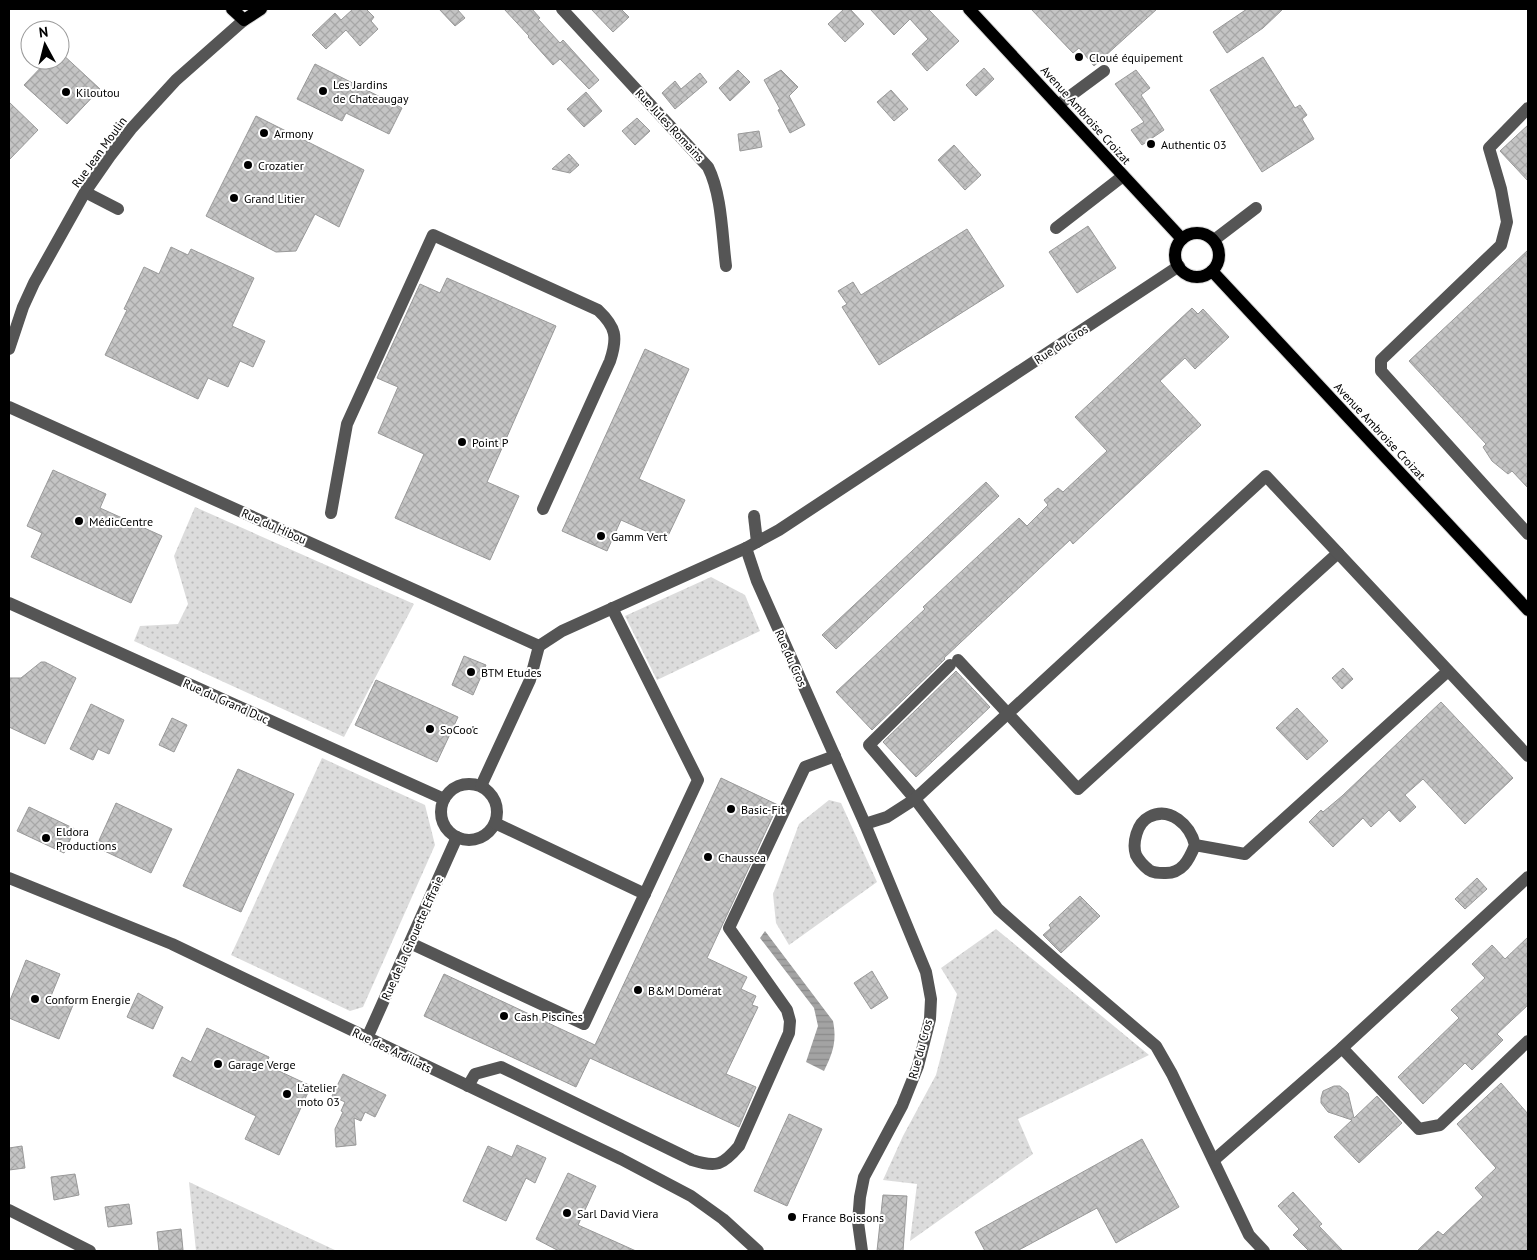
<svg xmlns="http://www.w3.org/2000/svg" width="1537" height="1260" font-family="'PT Sans',sans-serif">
	<defs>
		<pattern id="grass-dots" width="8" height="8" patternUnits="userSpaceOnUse" patternTransform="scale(1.25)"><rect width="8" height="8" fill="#dcdcdc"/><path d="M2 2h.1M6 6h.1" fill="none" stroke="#bbb" stroke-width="1.8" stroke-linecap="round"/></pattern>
		<pattern id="water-rules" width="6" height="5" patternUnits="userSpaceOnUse" patternTransform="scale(1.25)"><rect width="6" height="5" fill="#a3a3a3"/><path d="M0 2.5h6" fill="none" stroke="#8b8b8b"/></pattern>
		<pattern id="building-cross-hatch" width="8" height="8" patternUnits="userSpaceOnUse" patternTransform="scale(1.25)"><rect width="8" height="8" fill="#c4c4c4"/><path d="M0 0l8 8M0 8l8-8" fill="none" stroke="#a7a7a7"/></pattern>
	</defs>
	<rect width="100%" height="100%" fill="#fff"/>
	<g fill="url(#grass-dots)">
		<path d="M195,507L414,604L344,737L134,641L140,626L178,624L188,604L174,556Z"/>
		<path d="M711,577L745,595L760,631L657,680L625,616Z"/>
		<path d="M322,758L425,805L435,845L363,1007L350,1011L231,955Z"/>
		<path d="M829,800L841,803L877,882L789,945L776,923L773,894L799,824Z"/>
		<path d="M996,929L1149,1055L1018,1119L1033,1154L910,1241L917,1184L883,1180L903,1136L936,1075L957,994L941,968Z"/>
		<path d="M189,1182L337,1251H196Z"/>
	</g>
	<path fill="url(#water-rules)" d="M765,931L833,1021C837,1041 833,1053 824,1071L806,1062L818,1026L814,1008L760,938Z"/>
	<g fill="url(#building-cross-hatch)" stroke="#999">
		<path d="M353,9H366L374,17L371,21L378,29L360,46L346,30L326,49L312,35L335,13L341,20Z"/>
		<path d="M439,9H457L465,18L455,26Z"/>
		<path d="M504,9H532L540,18L538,19L560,43L563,40L599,80L589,89L560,59L553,65L528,37L529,36Z"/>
		<path d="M591,9H621L629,17L613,32Z"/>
		<path d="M844,9H850L864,24L845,42L828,24Z"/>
		<path d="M870,9H928L959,41L927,71L912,54L928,39L910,19L894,35Z"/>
		<path d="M1031,9H1157L1094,66L1079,48L1073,53Z"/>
		<path d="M1247,9H1283L1263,28L1227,53L1213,32Z"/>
		<path d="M60,52L100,89L67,124L24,85L48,60H60Z"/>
		<path d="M1263,57L1295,108L1300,105L1307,115L1302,119L1314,139L1262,172L1210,90Z"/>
		<path d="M315,64L402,108L389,134L346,113L342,121L297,99Z"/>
		<path d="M984,68L994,79L976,96L966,85Z"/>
		<path d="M738,70L750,82L730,101L719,88Z"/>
		<path d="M781,70L798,87L789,96L805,125L790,133L778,110L780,109L764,80Z"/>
		<path d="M1136,70L1150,88L1141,95L1164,130L1142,145L1131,130L1144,122L1115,84Z"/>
		<path d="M700,73L707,82L675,109L662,93L675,81L681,89Z"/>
		<path d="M891,90L908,109L894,121L877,102Z"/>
		<path d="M586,92L602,111L584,127L567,109Z"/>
		<path d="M9,102L38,130L9,160Z"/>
		<path d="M256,116L364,170L339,227L315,214L296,251L276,252L206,216Z"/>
		<path d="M637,118L650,131L635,145L622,131Z"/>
		<path d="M1528,125V181L1500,151Z"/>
		<path d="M759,131L762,147L740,151L738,134Z"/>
		<path d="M954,145L981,175L965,190L938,160Z"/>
		<path d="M569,154L579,165L570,173L552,169Z"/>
		<path d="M1088,226L1116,268L1077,293L1049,252Z"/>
		<path d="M967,229L1004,286L879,365L842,307L847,304L838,291L853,282L861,295Z"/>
		<path d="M171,247L188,255L191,249L254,278L232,326L265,341L253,367L240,361L228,387L208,378L198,399L105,355L127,310L124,309L144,267L159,274Z"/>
		<path d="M1528,250V488L1512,471L1508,474L1492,461L1483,447L1486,444L1409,361Z"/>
		<path d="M447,278L556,326L487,482L519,496L490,560L395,518L424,454L378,433L398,387L377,378L420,284L440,293Z"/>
		<path d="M1192,308L1198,314L1203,309L1229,337L1195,369L1185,358L1160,381L1201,425L1073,544L1070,540L944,658L945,659L872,730L836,692L925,609L923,607L1019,518L1027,526L1048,505L1044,500L1058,488L1063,492L1107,451L1075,417Z"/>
		<path d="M645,349L689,369L639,479L685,500L666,540L621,520L607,551L562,531Z"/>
		<path d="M53,470L106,494L100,508L162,536L131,603L31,557L42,533L27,526Z"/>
		<path d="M986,482L999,496L836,649L822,635Z"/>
		<path d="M464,656L486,665L473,695L452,685Z"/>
		<path d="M41,662H45L76,678L45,744L9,727V678H21Z"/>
		<path d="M1343,668L1353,679L1342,689L1332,678Z"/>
		<path d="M956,671L990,707L916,777L883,742Z"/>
		<path d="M376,680L458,717L437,762L355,725Z"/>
		<path d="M1441,702L1513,778L1465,824L1423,779L1405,795L1416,807L1400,822L1389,810L1371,827L1363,818L1333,847L1309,822L1321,810L1323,812L1342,796Z"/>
		<path d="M91,704L124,720L109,754L98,749L93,760L70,749Z"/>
		<path d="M1297,708L1328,741L1307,760L1276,728Z"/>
		<path d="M172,718L187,725L174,752L159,745Z"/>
		<path d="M238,769L294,794L241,912L183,886Z"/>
		<path d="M721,778L778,805L707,958L747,977L741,989L756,996L752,1005L758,1007L726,1074L756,1087L739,1127L590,1058L576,1087L424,1016L444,974L595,1045Z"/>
		<path d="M116,803L172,829L151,873L96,847Z"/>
		<path d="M29,807L75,829L64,853L17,831Z"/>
		<path d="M1477,878L1487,889L1465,909L1455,899Z"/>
		<path d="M1080,896L1100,916L1061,953L1043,935L1051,928L1049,925Z"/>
		<path d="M1528,937V1005L1497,1034L1503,1040L1472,1070L1465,1063L1423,1104L1398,1077L1459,1018L1451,1010L1485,978L1472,964L1492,945L1505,959Z"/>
		<path d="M26,960L60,974L51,996L73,1005L59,1039L9,1018V1003Z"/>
		<path d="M872,971L888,998L871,1009L854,983Z"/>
		<path d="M138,993L163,1007L153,1029L127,1017Z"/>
		<path d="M207,1028L269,1057L266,1065L311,1086L279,1155L245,1139L256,1116L173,1076L182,1057L191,1062Z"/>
		<path d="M343,1074L386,1095L375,1117L365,1112L361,1121L354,1118L356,1145L336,1147L335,1129L343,1112L341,1111L345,1102L332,1096Z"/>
		<path d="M1501,1083L1528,1114V1251H1417L1438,1231L1443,1235L1483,1197L1475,1188L1496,1168L1457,1124Z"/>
		<path d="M1334,1086H1340L1348,1093L1354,1118L1377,1096L1402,1123L1359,1163L1334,1137L1352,1120L1328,1112L1321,1103V1098L1323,1091Z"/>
		<path d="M789,1114L822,1129L787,1206L754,1191Z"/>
		<path d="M1142,1139L1179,1207L1116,1243L1097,1208L1017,1251H985L975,1232Z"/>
		<path d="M517,1145L546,1158L535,1183L526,1178L506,1221L463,1201L488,1146L512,1157Z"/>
		<path d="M22,1146L25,1168L9,1170V1148Z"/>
		<path d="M568,1173L596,1186L578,1225L636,1251H559L536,1239Z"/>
		<path d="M75,1174L79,1195L54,1200L51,1177Z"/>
		<path d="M1293,1192L1322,1224L1319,1226L1343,1251H1309L1293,1235L1299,1229L1278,1206Z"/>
		<path d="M883,1195L907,1196L903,1251H877Z"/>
		<path d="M129,1204L132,1224L108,1227L105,1207Z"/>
		<path d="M181,1229L183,1250L159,1251L157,1232Z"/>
	</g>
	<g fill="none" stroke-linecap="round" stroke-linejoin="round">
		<g stroke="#dbdbdb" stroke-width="14">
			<g id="major">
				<path d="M232,9L244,20L261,9"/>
				<path d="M969,9L1182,239"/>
				<circle cx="1197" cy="255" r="22"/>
				<path d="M1212,271L1528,610"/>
			</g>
		</g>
		<g stroke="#555" stroke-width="12">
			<path d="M562,9L708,167C722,195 722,235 726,266"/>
			<path d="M1058,105L1104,71"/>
			<path d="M1528,108L1489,148L1501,189L1507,222L1501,245L1381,360V371L1528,534"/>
			<path d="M85,192L118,209"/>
			<path d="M1056,228L1123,176"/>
			<path d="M1214,240L1256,208"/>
			<path d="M9,349L23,307L34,283L85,192L110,156L131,129L176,80L244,20"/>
			<path d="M9,407L539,646"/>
			<path d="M331,513L347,424L433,235L598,310C616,327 618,337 610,361L543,509"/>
			<path d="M754,516L757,542"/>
			<path d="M746,548L757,581L865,824L926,972L931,999L930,1019L918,1066L902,1106L864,1177L860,1197L858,1222L862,1251"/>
			<path d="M9,603L444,799"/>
			<path d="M539,646L562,631L746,548L779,530L1179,266"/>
			<path d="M958,660L1078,789L1338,553"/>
			<path d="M950,665L869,745L915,799L998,909L1067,970L1156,1046L1172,1074L1249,1235L1264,1251"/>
			<circle cx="469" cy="812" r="28"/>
			<path d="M481,786L530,680L539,646"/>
			<path d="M495,823L645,894"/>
			<path d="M865,824L887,817L915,799L1266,476L1528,756"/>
			<path d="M1195,845C1189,860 1182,874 1164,873C1158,873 1153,873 1149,870C1144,866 1139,861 1136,855C1132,843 1137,823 1149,817C1170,806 1190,825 1195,845L1245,854L1448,671"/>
			<path d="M9,878L172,944L621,1159L691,1196L723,1219L758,1251"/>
			<path d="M410,943L584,1024L698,780L612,608"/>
			<path d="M367,1038L457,837"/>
			<path d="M1342,1048L1419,1129L1440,1125L1528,1041"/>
			<path d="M468,1086L475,1074L501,1067L692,1160C717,1168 723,1165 739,1146L789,1033L790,1021L787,1010L729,928L805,767L835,756"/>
			<path d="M1214,1160L1342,1048L1528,877"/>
			<path d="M9,1210L90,1251"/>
		</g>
		<use href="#major" stroke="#000" stroke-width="12"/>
	</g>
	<g fill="#000" stroke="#fff" stroke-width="2">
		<circle cx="1079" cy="57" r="5"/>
		<circle cx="323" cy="91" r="5"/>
		<circle cx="66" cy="92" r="5"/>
		<circle cx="264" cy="133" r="5"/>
		<circle cx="1151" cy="144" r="5"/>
		<circle cx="248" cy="165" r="5"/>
		<circle cx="234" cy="198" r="5"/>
		<circle cx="462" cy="442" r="5"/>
		<circle cx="79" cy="521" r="5"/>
		<circle cx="601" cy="536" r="5"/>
		<circle cx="471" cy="672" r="5"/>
		<circle cx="430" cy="729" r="5"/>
		<circle cx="731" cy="809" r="5"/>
		<circle cx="46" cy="838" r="5"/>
		<circle cx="708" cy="857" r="5"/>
		<circle cx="638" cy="990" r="5"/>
		<circle cx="35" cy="999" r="5"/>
		<circle cx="504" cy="1016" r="5"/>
		<circle cx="218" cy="1064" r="5"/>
		<circle cx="287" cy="1094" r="5"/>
		<circle cx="567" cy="1213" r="5"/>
		<circle cx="792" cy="1217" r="5"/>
	</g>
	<g text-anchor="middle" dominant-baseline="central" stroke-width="4" stroke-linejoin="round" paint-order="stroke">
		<g font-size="12" fill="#000" stroke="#fff" text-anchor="start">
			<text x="1089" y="57">Cloué équipement</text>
			<text x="333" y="84">Les Jardins<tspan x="333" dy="14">de Chateaugay</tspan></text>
			<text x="76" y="92">Kiloutou</text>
			<text x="274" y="133">Armony</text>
			<text x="1161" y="144">Authentic 03</text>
			<text x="258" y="165">Crozatier</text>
			<text x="244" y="198">Grand Litier</text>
			<text x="472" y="442">Point P</text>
			<text x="89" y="521">MédicCentre</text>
			<text x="611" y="536">Gamm Vert</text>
			<text x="481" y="672">BTM Etudes</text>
			<text x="440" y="729">SoCoo'c</text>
			<text x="741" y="809">Basic-Fit</text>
			<text x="56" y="831">Eldora<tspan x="56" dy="14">Productions</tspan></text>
			<text x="718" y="857">Chaussea</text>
			<text x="648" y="990">B&amp;M Domérat</text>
			<text x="45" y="999">Conform Energie</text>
			<text x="514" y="1016">Cash Piscines</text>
			<text x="228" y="1064">Garage Verge</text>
			<text x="297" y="1087">L'atelier<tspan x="297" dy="14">moto 03</tspan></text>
			<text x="577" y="1213">Sarl David Viera</text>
			<text x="802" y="1217">France Boissons</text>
		</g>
		<g font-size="12" fill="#000" stroke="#fff">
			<text transform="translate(1086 115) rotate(48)">Avenue Ambroise Croizat</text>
			<text transform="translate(670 125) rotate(47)">Rue Jules Romains</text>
			<text transform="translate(99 152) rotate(-54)">Rue Jean Moulin</text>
			<text transform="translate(1061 344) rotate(-33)">Rue du Cros</text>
			<text transform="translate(1380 431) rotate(47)">Avenue Ambroise Croizat</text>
			<text transform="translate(274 526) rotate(24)">Rue du Hibou</text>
			<text transform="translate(791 658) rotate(66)">Rue du Cros</text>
			<text transform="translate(226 701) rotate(24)">Rue du Grand Duc</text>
			<text transform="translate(412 938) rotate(-66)">Rue de la Chouette Effraie</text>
			<text transform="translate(920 1049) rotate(-75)">Rue du Cros</text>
			<text transform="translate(392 1050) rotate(26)">Rue des Ardillats</text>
		</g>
	</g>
	<rect width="1537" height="1260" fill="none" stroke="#000000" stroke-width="20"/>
	<g transform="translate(45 45) rotate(353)"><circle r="24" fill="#ffffff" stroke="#999999"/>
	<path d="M0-4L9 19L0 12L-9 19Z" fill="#000000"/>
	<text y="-8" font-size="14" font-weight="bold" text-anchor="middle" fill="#000000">N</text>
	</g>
</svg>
